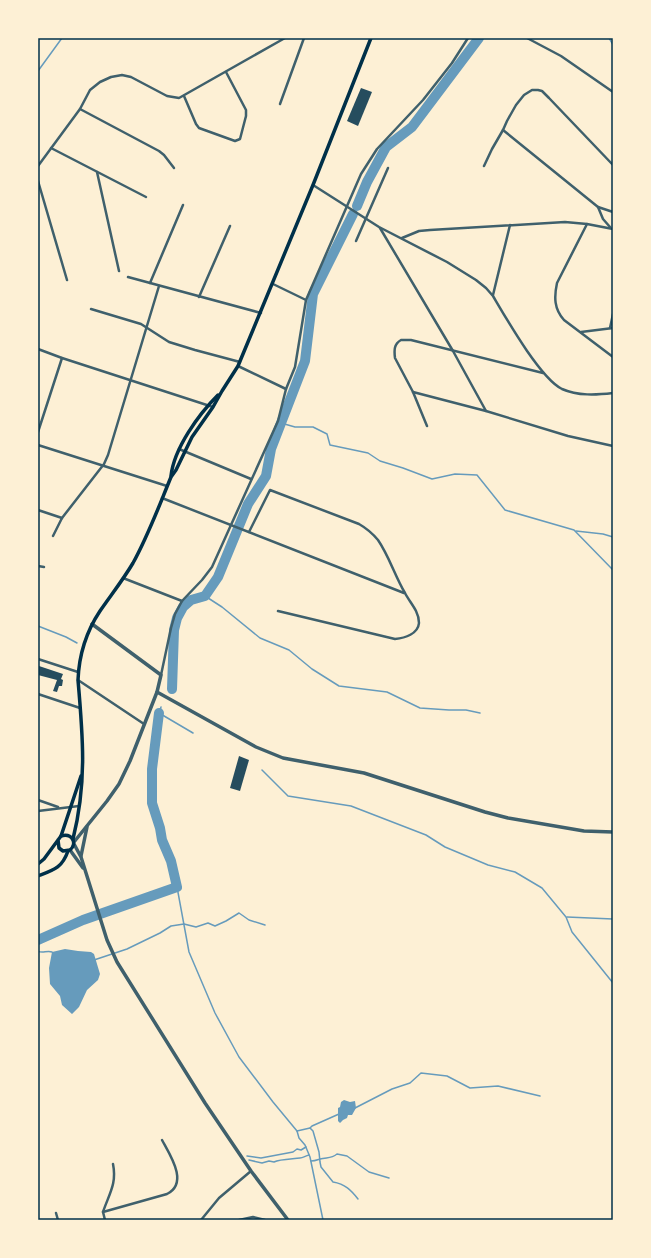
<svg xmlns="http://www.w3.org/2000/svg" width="651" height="1258" font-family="'DejaVu Sans',sans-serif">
	<rect width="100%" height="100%" fill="#fdf0d5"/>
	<g fill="#669bbc">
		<path d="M65,949L78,951L91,952L94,954L100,974L98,980L87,990L79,1007L72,1014L62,1005L60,996L50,984L49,968L52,952Z"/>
		<path d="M344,1100L350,1102L355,1101L356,1108L352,1115H348L347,1118L343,1120L340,1123L338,1121V1108L340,1107L341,1102Z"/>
	</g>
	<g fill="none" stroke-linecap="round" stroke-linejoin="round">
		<g stroke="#669bbc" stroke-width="1.5">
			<path d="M609,38L613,45"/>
			<path d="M38,71L62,38"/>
			<path d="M281,423L295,427H313L327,434L330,445L368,453L380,461L403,468L432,479L455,474L477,475L505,510L574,530L613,570"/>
			<path d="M576,531L603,534L613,537"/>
			<path d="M205,596L222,607L260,638L289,650L312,669L339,686L387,692L420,708L449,710H466L480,713"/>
			<path d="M38,626L66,637L77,643"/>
			<path d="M161,707L159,713L193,733"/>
			<path d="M262,770L288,796L351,806L426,835L445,847L488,865L515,872L542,888L566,917L572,932L613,983"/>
			<path d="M177,887L189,952L215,1013L239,1057L273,1102L297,1131L299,1138L305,1145L310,1157L323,1220"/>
			<path d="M567,917L613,919"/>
			<path d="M38,951C42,954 47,950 52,952"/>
			<path d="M94,960L127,949L160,933L171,926L184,924L196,927L208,923L215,926L226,921L239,913L249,920L265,925"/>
			<path d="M355,1108L392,1089L410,1083L421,1073L447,1076L470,1088L498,1086L540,1096"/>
			<path d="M310,1128L313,1131L319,1152L320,1162L321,1167L333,1182C345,1184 351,1190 358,1199"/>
			<path d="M297,1131L310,1128L312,1126L339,1114"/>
			<path d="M247,1156L261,1158L293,1152L297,1149L301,1150L306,1147"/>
			<path d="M249,1160L262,1163L269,1161L274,1162C280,1159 293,1159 300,1158C303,1158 305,1156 309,1155"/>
			<path d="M311,1161C315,1161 317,1160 320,1159C327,1157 331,1159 337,1154L347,1156L369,1172L389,1178"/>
		</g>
		<g stroke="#669bbc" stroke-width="10">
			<path d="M357,206L367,182L386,147L412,127L479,38"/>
			<path d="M172,689L174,630L177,618L183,607L191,600L205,596L218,577L248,504L266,476L271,449L305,361L313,294L353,214"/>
			<path d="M38,940L83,920L177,887L171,861L162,840L160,828L152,803V769L159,713"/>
		</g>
	</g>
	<g fill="#264d5e">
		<path d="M361,88L372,92L358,126L347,121Z"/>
		<path d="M39,666L63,674L61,679L63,680L62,686H59L57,692L53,691L57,680L38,675Z"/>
		<path d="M239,756L249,760L240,791L230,788Z"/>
	</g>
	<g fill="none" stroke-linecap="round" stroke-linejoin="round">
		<g stroke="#3f606c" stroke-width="2.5">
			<path d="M527,38L561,56L613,92"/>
			<path d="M184,96L196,124L199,128L235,141L240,139L246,116V110L226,72"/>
			<path d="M280,104L304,38"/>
			<path d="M80,109L159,151L164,155L174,168"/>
			<path d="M503,130L598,207L603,219L610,227"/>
			<path d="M51,148L146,197"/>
			<path d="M38,166L80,109L90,90L100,82L111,77L122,75L131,77L167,96L179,98L285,38"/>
			<path d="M484,166L492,149L503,130L507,121L516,105L524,95L532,90H538L542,91L549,98L613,165"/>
			<path d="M97,172L119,271"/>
			<path d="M38,181L67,280"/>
			<path d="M313,185L379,227L447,262L476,280L486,288L493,296C506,318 540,378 562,389C578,396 596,395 613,393"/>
			<path d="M598,207L613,212"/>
			<path d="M587,224L557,283C554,297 554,309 564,320L613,357"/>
			<path d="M380,228L453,351L486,411"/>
			<path d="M402,238L419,231L430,230L565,222L587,224L613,229"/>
			<path d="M356,241L388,168"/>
			<path d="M128,277L261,313"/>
			<path d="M150,283L183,205"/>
			<path d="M273,284L306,300"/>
			<path d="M493,295L510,225"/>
			<path d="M199,297L230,226"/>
			<path d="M91,309L141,324L169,342L195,350L240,362"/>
			<path d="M610,328L613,314"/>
			<path d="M581,332L613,328"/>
			<path d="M38,349L62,358L213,407"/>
			<path d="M238,366L286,389"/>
			<path d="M413,392L486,411L568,436L613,446"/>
			<path d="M427,426L413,392L395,358C394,350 394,344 401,340H411L543,373"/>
			<path d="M38,432L62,358"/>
			<path d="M38,445L167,486"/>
			<path d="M179,449L251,479"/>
			<path d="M162,498L404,593"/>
			<path d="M38,510L62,518"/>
			<path d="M249,532L270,490L359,524C366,528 373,534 378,540C389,556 395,576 405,593C408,599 413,605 416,611C418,615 419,619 419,623C418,634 405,638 395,639L278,611"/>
			<path d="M53,536L62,518L104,464L108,455L159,286"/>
			<path d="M38,566L44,567"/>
			<path d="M123,578L182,601"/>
			<path d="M38,659L78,672"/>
			<path d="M161,675L171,628L175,614L182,601L202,580L212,567L278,421L286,389L295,367L306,300L361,174L377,149L423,100L452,63L468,38"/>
			<path d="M78,680L144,724"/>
			<path d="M38,694L80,708"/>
			<path d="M38,800L58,807"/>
			<path d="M38,811L79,806"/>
			<path d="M103,1212C109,1194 117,1184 113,1164"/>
			<path d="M56,1213L58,1220"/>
			<path d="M105,1220L103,1212L167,1194C189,1183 170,1155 162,1140"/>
			<path d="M201,1220L219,1198L251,1171"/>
			<path d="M239,1220L253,1217L265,1220"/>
		</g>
		<g stroke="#3f606c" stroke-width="3.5">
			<path d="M157,692L256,747L283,758L364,773L485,812L508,818L584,831L613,832"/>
			<path d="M74,842L107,801L119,784L130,761L157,692L161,675L92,624"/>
			<path d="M74,844L81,857L107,940L117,962L205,1103L251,1171L288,1220"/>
			<path d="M70,850L83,868"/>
			<path d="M81,856L87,827"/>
		</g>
		<g stroke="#003049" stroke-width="3.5">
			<path d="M171,476C174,448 199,414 218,395"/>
			<path d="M61,836L81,776"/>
			<path d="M73,839C87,783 83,737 78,680C79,655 86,632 100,611C111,595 123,580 133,563C148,536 159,506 171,477L176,470L192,437L213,407L222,391L238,366L313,185L371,38"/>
			<path d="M38,864L44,859L61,836C72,833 78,843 70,850L63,851L59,848L58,840"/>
			<path d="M38,876C54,870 62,868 68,851"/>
		</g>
	</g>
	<rect width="651" height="1258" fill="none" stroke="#fdf0d5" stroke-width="78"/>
	<rect x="39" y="39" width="573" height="1180" fill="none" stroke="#003049" stroke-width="1.5"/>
</svg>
